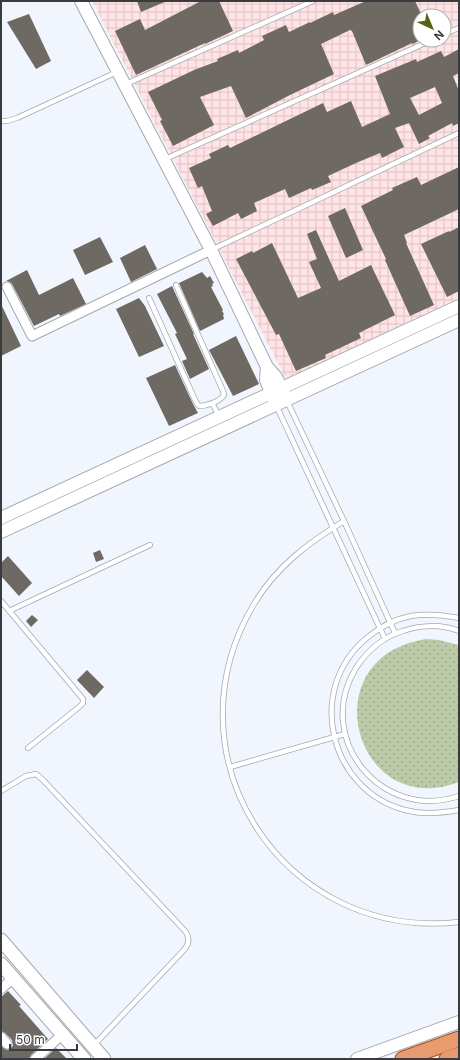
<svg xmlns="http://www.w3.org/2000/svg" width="460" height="1060" font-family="Inter,sans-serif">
	<defs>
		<pattern id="industrial-grid" width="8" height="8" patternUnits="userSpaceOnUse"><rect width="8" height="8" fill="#ffe3e5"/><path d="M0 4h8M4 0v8" fill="none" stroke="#dbc4c6"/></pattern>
		<pattern id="green-dots" width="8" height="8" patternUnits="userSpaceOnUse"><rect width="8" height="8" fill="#bdcaa8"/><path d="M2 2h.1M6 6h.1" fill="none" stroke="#9ba58a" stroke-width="1.8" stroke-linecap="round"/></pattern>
	</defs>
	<rect width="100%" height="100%" fill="#f1f5fd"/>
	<path fill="url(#industrial-grid)" fill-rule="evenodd" d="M92,1H459V298L286,379ZM420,16H444V40H420Z"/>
	<path fill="url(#green-dots)" d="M426,639L439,640L459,645V782C355,822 309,657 426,639Z"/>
	<g fill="#6e6963" fill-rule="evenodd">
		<path d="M137,1H167L141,12Z"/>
		<path d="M201,1H219L233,31L205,44V43L136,75L115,31L140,19L145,30Z"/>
		<path d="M366,1H415L422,16H420V40L413,44L412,43L366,65L352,31L350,30L321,44L334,74L290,95L246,118L231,86L200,97L214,125L173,146L160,121L162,120L148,92L194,70L218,61L217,59L238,50L239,53L264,40L262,36L286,25L289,32L310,22V23L333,12L334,15Z"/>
		<path d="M29,14L51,61L36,69L7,22Z"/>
		<path d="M459,49V73L453,76L459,91V123L453,126L452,123L428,136L430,138L419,144L409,123L395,128L404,147L382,158L380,153L356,163L328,176L331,182L312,190L311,188L289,198L285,189L254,203L257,211L241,219L238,213L213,226L206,214L212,211L202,186L198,188L189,168L211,158L209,154L228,145L230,148L323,103L327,112L351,101L362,127L390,114L375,76L416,59L417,62L441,51L444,57ZM435,87L442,103L419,115L410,98Z"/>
		<path d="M459,167V209L404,235L407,243H406L434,305L410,316L385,260L386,259L361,206L393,190L392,188L417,177L421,185Z"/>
		<path d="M345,208L363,250L346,258L328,216Z"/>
		<path d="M459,227V291L447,297L421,244L449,231V232Z"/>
		<path d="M316,230L339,281L371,265L395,315L359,333L361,338L325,355L326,358L296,371L279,334L276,335L236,259L252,251L253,253L272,243L298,298L321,288L309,262L317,259L307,234Z"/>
		<path d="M100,237L113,262L85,275L73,250Z"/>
		<path d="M145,245L157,269L131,282L120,258Z"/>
		<path d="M27,270L39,295L73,278L86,304L60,316L59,314L34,326L12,284L10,282L6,281Z"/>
		<path d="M202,272L207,278L210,276L214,283L212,284L213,286L211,287L223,310L222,311L224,314L223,315L224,319L200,331L179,283Z"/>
		<path d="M172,286L194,334H193L209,369L190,379L182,361L187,359L175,334L177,333L157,294Z"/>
		<path d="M139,298L145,306L164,346L139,357L116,309Z"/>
		<path d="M1,304L21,346L1,356Z"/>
		<path d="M236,336L259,384L233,396L209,350Z"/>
		<path d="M175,365L193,404L198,413L169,426L146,378Z"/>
		<path d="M100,550L104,559L96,562L93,553Z"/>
		<path d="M8,556L32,583L19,596L1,576V563Z"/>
		<path d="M32,615L38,620L31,627L26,621Z"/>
		<path d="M87,670L104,687L94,698L77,680Z"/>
		<path d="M8,991L21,1005L19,1006L48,1039L31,1055L29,1059H1V1046L5,1049L8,1050L13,1046L12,1040L5,1033L1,1031V997Z"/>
		<path d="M56,1048L67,1059H44Z"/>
	</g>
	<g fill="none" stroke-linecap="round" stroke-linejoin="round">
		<g stroke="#a5a8af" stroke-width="6">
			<g id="service">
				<path d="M444,34L459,28"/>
				<path d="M126,84L313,1"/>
				<path d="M1,121H7L17,118L117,72"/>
				<path d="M165,159L432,40"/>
				<path d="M211,250L459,133"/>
				<path d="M149,298L196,402L199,406C207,406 219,402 224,395L223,391L176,285"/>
				<path d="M287,401L344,521L395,633"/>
				<path d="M212,403L219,416"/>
				<path d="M276,405L385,639"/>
				<path d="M344,521C308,543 276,567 254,604C163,756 283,942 459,922"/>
				<path d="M1,601L83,699V703L79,707L28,748"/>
				<path d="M9,611L150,545"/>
				<path d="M459,618C443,615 427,613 411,616C395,619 380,627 368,637C305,687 328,790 405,810C423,815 441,813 459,810"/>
				<path d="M459,631C441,624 420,625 403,631C383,637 367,651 356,668C313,738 381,822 459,796"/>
				<path d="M230,767L345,734"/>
				<path d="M1,791L26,776L36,774L43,780L186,932C190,940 189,944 183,951L94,1045"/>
			</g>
		</g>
		<g stroke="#a5a8af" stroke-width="11">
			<g id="minor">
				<path d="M7,287L32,336L211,250"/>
				<path d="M1,989L13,978"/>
				<path d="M1,1037L7,1044"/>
				<path d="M35,1059L63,1034"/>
			</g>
		</g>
		<g stroke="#a5a8af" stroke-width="14">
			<g id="tertiary">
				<path d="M81,1L211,250L267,367L276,377L285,396"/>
				<path d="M267,367L266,380L274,400"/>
				<path d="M1,518L459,306"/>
				<path d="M1,532L459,320"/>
				<path d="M357,1059L459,1022"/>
			</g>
		</g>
		<g stroke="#a5a8af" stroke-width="15">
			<g id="secondary">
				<path d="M1,940L104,1059"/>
				<path d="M1,964L84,1059"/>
			</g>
		</g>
		<g stroke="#a24e1f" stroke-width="17">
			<g id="primary">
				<path d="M403,1059L459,1039"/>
				<path d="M447,1059L459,1055"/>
			</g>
		</g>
		<use href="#service" stroke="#fff" stroke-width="4.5"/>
		<use href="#minor" stroke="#fff" stroke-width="9"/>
		<use href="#tertiary" stroke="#fff" stroke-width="12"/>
		<use href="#secondary" stroke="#fff" stroke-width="13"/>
		<use href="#primary" stroke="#e99b6f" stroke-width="15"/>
	</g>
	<rect width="460" height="1060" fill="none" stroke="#3a3b3e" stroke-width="4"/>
	<g transform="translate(432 28) rotate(136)"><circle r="19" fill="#ffffff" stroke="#b0b1b2"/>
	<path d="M0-3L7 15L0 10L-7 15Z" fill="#526510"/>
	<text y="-6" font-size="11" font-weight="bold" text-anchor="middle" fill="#3a3b3e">N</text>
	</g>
	<path d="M10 1044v6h67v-6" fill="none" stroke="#3a3b3e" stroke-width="2"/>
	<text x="16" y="1044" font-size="12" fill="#3a3b3e" stroke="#ffffff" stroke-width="3" paint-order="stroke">50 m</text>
</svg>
